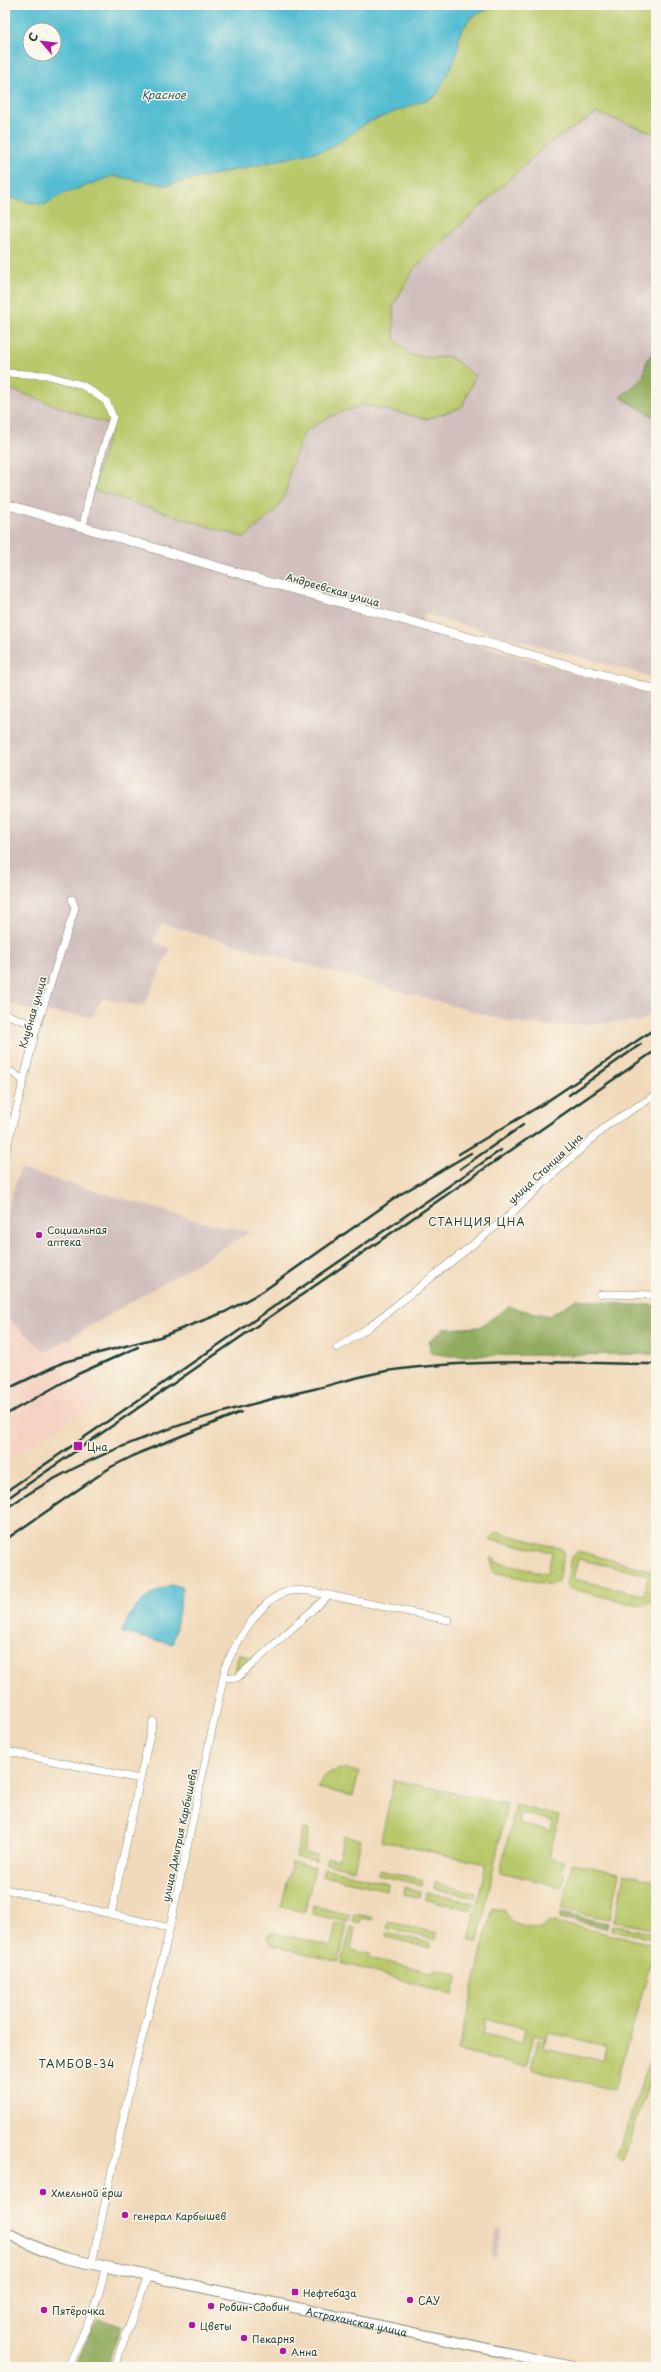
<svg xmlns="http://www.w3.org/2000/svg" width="661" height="2372" font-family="'Playpen Sans',sans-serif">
	<rect width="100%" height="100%" fill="#fbf7ec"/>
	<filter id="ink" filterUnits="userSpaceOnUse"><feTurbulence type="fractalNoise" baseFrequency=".025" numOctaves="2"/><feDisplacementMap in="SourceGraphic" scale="8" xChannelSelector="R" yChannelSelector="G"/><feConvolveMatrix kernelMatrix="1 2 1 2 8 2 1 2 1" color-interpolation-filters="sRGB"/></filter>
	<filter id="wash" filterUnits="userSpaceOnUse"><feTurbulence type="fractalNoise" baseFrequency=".012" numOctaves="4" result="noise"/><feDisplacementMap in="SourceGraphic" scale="16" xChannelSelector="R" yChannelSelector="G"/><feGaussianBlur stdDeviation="0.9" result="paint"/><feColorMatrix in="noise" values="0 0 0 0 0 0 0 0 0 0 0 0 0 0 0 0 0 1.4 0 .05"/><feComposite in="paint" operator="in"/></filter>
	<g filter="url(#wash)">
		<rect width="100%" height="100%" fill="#f1dabb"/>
		<path fill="#f5d2c2" d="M5,1316L46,1352L71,1338L102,1399L5,1462Z"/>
		<g fill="#d1bfbd">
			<path d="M597,113L656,134V351L647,359L643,378L620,397L656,418V678L424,614L421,628L656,696V1011L641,1021L550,1026L507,1021L162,924L154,941L170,949L143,1007L102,998L92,1017L28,1010L5,1001V387L111,426L245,538L278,508L286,492L291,466L305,431L333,415L363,405L390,410L449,356L432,358L410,355L394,338L393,306L414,269L547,144Z"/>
			<path d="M20,1169L206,1223L250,1232L46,1352L5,1316V1217Z"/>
			<path d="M497,2229L502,2230L496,2257L491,2256Z"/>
		</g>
		<g fill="#b9c86a" stroke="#6c824f" fill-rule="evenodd">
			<path d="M497,5H656V134L597,113L547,144L414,269L393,306L394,338L410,355L432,358L449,356L475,376L462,407L428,419L363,405L333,415L305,431L291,466L286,492L278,508L245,538L93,490L111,426L5,387V195L15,199L44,205L63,194L113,176L166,185L329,149L368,122L436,96L457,55L460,33L471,17Z"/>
			<path d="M497,1532L562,1549L564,1553L558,1581L551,1585L494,1572L490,1557L495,1558V1562L547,1574L552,1552L490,1540Z"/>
			<path d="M578,1551L652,1571L656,1575C656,1590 658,1601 641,1606L568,1588L566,1585L571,1558ZM578,1559L648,1575L644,1595L573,1579Z"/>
			<path d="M239,1653L254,1659L234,1676Z"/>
			<path d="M343,1769L359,1772L353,1796L318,1788C321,1776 331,1770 343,1769Z"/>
			<path d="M394,1780L507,1804L478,1942L469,1941L486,1864L381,1841Z"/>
			<path d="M516,1805L559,1816L549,1857L564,1861L561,1872L565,1873L562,1887L500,1872ZM521,1813L553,1821L551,1831L519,1823Z"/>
			<path d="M302,1829L309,1830L304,1853L317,1855L316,1861L296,1857Z"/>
			<path d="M344,1836L361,1840L354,1870L326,1863L328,1858L338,1860Z"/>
			<path d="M292,1862L315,1867L305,1912L281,1907Z"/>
			<path d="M572,1863L619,1873L609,1919L562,1909Z"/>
			<path d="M324,1868L388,1883L387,1890L322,1876Z"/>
			<path d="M379,1870L423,1880L422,1885L378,1875Z"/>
			<path d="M624,1874L656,1881V1930L614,1921Z"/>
			<path d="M434,1883L476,1893L475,1898L433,1888Z"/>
			<path d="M405,1887L420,1891L419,1898L404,1894Z"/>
			<path d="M426,1892L474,1903L472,1910L425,1899Z"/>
			<path d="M313,1906L350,1915L348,1922L312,1914Z"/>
			<path d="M492,1908L505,1911C510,1926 527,1926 541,1929L550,1921L656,1945L614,2090L531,2069L538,2040L545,2041V2038L534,2035L526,2067L458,2051ZM486,2019L525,2028L522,2043L483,2034ZM547,2032L606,2046L603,2061L544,2048Z"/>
			<path d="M354,1914L372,1917V1920L361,1918L360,1924L353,1922Z"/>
			<path d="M389,1922L437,1933L436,1940L387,1928Z"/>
			<path d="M336,1923L347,1925L339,1962L272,1945L268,1937L270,1932L331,1946Z"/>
			<path d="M613,1925L656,1934V1939L612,1930Z"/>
			<path d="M351,1927L355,1928L351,1950L370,1954V1958L434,1973L435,1969L458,1974L453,1995L342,1963Z"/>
			<path d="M387,1933L431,1943L430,1948L386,1937Z"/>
			<path d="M656,2042V2062L623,2160L619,2161L616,2158Z"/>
		</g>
		<g fill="#92ac5e" stroke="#587449">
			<path d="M656,351V418L620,397L643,378L647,359Z"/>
			<path d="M577,1299L632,1305H656V1354L451,1356L431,1353L429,1342L443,1329L479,1327L509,1307L549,1316Z"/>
			<path d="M561,1913L608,1923L606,1928L560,1918Z"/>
			<path d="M96,2320L122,2325L106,2367H75Z"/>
		</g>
		<g fill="#55bdd2" stroke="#3a7d83" fill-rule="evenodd">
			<path d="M5,5H497L471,17L460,33L457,55L436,96L368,122L329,149L166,185L113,176L63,194L44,205L15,199L5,195ZM30,30H54V54H30Z"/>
			<path d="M170,1585L183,1587L173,1644L122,1633C131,1606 145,1596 170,1585Z"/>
		</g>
	</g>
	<g filter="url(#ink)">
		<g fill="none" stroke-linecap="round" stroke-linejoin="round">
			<g stroke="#888c78" stroke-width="8">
				<g id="street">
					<path d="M5,373L46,375L82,385L106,401L113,417L90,491L83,527"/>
					<path d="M5,1014L37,1026"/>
					<path d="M5,1073L12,1072L24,1081"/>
					<path d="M5,1112L10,1131"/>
					<path d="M5,1155L37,1026L75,908L72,899"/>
					<path d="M601,1294L656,1295"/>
					<path d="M337,1348L369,1327L505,1219L607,1125L656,1095"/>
					<path d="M223,1677L237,1678L329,1595"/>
					<path d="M5,1751L140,1779L111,1914"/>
					<path d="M140,1779L153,1721"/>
					<path d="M5,1889L170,1928"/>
					<path d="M92,2263L134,2069L166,1945L226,1665C237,1641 262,1596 290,1591C296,1590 303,1591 309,1591L448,1620"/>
					<path d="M68,2367C83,2334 100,2302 105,2266"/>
					<path d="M114,2367L148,2276"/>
				</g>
			</g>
			<g stroke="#888c78" stroke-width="10">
				<path id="secondary" d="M5,504L268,582L656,690"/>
			</g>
			<g stroke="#888c78" stroke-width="12">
				<g id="primary">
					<path id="s1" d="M5,2232L44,2251L65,2258L572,2367"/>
				</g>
			</g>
			<use href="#street" stroke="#fff" stroke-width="7"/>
			<use href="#secondary" stroke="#fff" stroke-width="9"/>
			<use href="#primary" stroke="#fff" stroke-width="10"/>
			<g stroke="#1f3d34" stroke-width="2.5">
				<path d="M569,1095L641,1044"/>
				<path d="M459,1154L543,1104L656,1028"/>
				<path d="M460,1169L523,1125"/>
				<path d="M5,1390L64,1362L160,1337L225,1312L262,1292L401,1194L471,1153"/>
				<path d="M5,1415L78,1374L138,1347"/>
				<path d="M5,1492L501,1150"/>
				<path d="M5,1500L656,1050"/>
				<path d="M5,1509C96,1446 208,1413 314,1389C338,1383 363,1375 387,1371C476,1358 567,1363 656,1364"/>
				<path d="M5,1540L111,1467L139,1453L241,1412"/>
			</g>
		</g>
	</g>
	<g fill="#b5179e" stroke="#fbf7ec" stroke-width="1.5">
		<circle cx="39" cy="1235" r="4"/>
		<rect x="73" y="1441" width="10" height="10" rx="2"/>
		<circle cx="43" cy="2192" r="4"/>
		<circle cx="125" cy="2215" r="4"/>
		<rect x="291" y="2288" width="8" height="8" rx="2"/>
		<circle cx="410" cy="2300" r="4"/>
		<circle cx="211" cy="2306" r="4"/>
		<circle cx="44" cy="2310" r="4"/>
		<circle cx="192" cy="2325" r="4"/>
		<circle cx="244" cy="2338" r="4"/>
		<circle cx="283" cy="2351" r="4"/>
	</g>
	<g text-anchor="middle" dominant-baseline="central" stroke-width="3" stroke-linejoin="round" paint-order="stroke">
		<g font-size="10" fill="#1f3d34" stroke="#fbf7ec">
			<text transform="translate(333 589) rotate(16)">Андреевская улица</text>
			<text transform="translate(32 1012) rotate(-74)">Клубная улица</text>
			<text transform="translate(545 1168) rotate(-43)">улица Станция Цна</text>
			<text transform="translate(179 1835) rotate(-78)">улица Дмитрия Карбышева</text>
			<text stroke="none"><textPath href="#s1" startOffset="364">Астраханская улица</textPath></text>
		</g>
		<g font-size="10" fill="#1f3d34" stroke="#fbf7ec" text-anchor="start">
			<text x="47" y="1229">Социальная<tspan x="47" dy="12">аптека</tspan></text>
			<text x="87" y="1446">Цна</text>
			<text x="51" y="2192">Хмельной ёрш</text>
			<text x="133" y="2215">генерал Карбышев</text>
			<text x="303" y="2292">Нефтебаза</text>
			<text x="418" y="2300">САУ</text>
			<text x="219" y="2306">Робин-Сдобин</text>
			<text x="52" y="2310">Пятёрочка</text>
			<text x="200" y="2325">Цветы</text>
			<text x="252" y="2338">Пекарня</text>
			<text x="291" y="2351">Анна</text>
		</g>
		<g font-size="11" font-style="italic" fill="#2c5d5c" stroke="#fbf7ec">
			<text x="164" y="94">Красное</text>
		</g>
		<g font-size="11" letter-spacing="1" fill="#1f3d34" stroke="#fbf7ec">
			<text x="477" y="1221">СТАНЦИЯ ЦНА</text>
			<text x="77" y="2063">ТАМБОВ-34</text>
		</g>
	</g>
	<rect width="661" height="2372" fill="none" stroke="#fbf7ec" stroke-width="20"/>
	<g transform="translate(42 42) rotate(298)"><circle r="19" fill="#fbf7ec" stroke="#a3ada2"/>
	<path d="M0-3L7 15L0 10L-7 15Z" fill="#b5179e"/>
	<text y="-6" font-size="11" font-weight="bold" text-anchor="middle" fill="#1f3d34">С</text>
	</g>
</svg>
